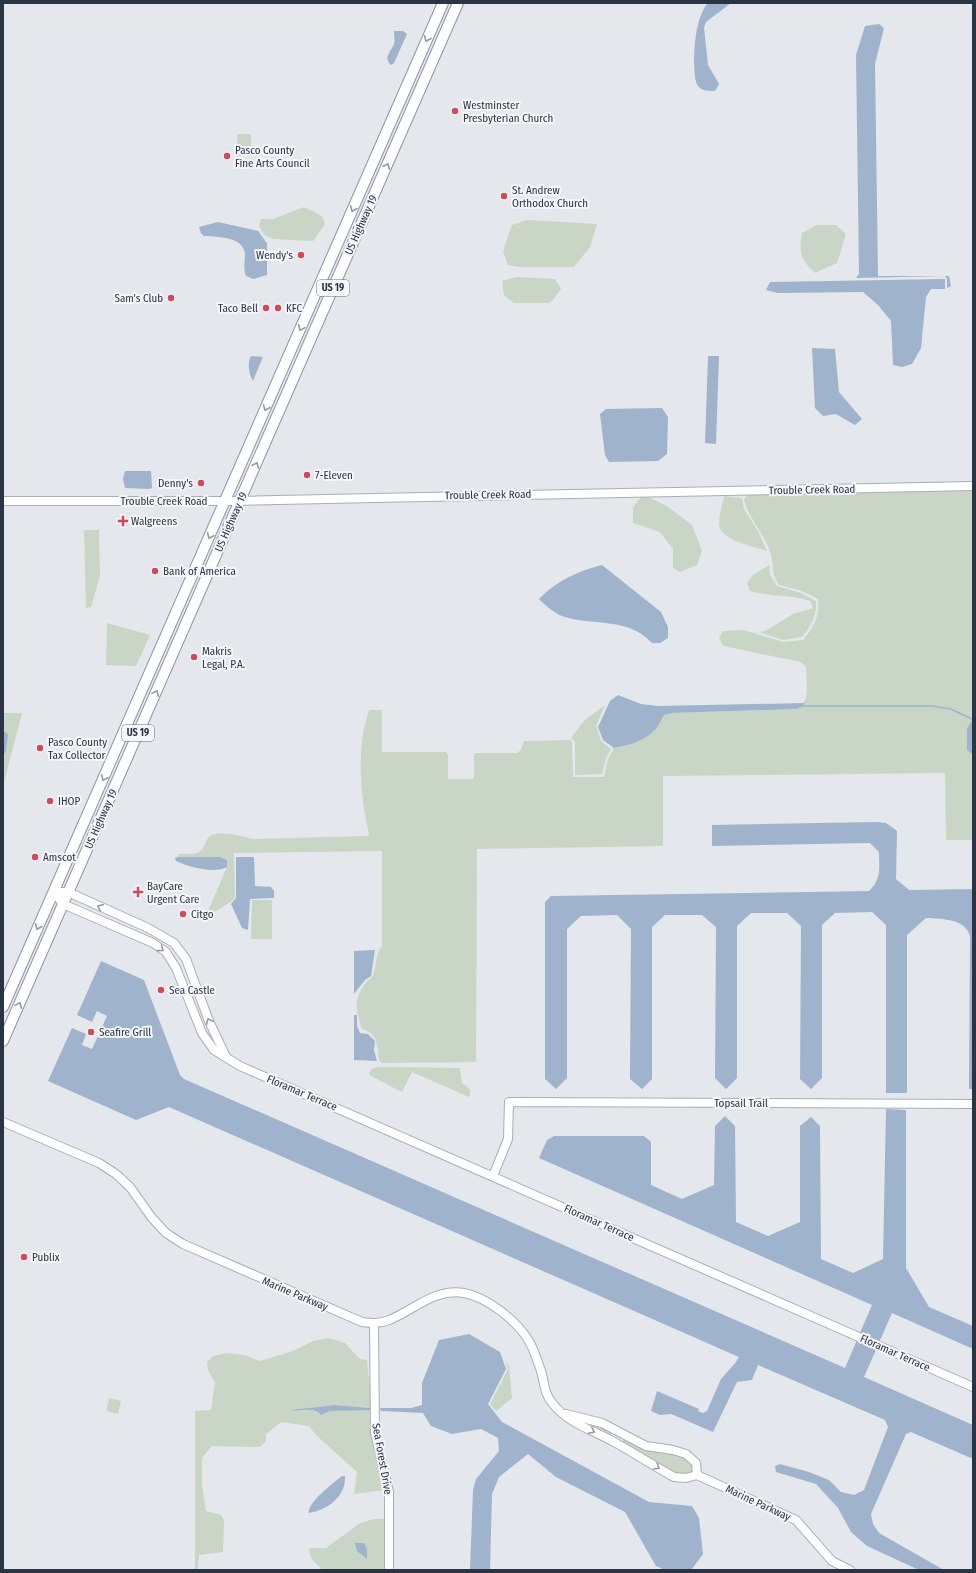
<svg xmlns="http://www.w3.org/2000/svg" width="976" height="1573" font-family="'Fira Sans Condensed',sans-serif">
	<rect width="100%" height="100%" fill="#e4e7ec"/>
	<g fill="#c9d6c5" fill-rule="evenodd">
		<path d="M237,134H251V155L238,156Z"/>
		<path d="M304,207L322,216L325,224L313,241L273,239L264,235L259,226L261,219H273Z"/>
		<path d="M527,220L597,224L590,247L574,267H520L508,265L503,251L512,225Z"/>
		<path d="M817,225H836L846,234L837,263L815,273C800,259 799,252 802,233Z"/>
		<path d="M516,277L555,279L561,289L552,301L548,303H514L504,295L502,281Z"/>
		<path d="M973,490V719L967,728V750L973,755V840H946L945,773L663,776V846L477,849L476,1062L382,1063L379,1060C378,1051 378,1037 369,1032C365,1030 364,1031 361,1027C356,1008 353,1001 365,984C368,979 373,978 374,972C377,962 375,955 382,946V851L234,853L235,897L232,901L213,913L208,911L227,867L178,857V854C184,853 192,855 197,853C205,850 204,843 208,838C215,829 243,836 252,839L367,836L369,834C360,793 356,750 369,710H382V752H446L448,755V779H474V754L476,753H517L521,750L524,741H528L570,740L572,742L573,777H604L608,759L614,748C632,744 657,733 664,715L673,713L797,709C811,704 806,680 806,667L801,662L723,646L719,638L723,631L744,630L783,642L803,640C814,627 820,616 818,599L802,591L779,585C770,570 775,570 771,555C766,534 748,519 744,499L750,493Z"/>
		<path d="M643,495L667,506L692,525L702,551L697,565L680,572L673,568V549L660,532L633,523V507Z"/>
		<path d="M724,496L742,498L744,509L758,531L767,551C754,546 720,541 719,524C719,515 723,504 724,496Z"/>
		<path d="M84,530H99L100,575L92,604L91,607L86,608Z"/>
		<path d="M769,565L770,575L777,586L801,593L816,601C817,616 811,626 802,637L783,640L759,632L765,631L793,614L813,608L810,601C791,594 770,597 750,591L747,583L753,575Z"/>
		<path d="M107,623L150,635L136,666L106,665Z"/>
		<path d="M605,705L596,726L601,741L611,749L606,758L602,774L575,775V742L571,738L585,720Z"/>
		<path d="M3,713H22L3,786Z"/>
		<path d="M252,900H272V939H251Z"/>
		<path d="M381,1067L460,1068L462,1083L470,1089V1096L469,1097L412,1072L402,1092L371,1076L369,1073L373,1068Z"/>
		<path d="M328,1338L345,1343L360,1359L367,1360L372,1412L369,1414L373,1446L384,1490L354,1494L357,1472L317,1436L309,1426L281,1422L266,1434V1441L260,1447L212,1446L202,1458V1484L206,1511L221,1515L224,1520L223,1552L199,1555L198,1570H195V1411L211,1410L215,1383L208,1370L207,1362L213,1356L227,1353L244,1355L260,1361L293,1351L313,1341ZM335,1405L370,1408L330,1411L321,1415C313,1407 300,1410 289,1410Z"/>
		<path d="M505,1360L509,1366L512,1398L496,1411L490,1404L508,1369Z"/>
		<path d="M109,1398L121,1401L118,1414L106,1411Z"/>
		<path d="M584,1421L613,1430L610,1437L582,1424Z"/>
		<path d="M624,1439C633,1444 642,1449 652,1451C669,1455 691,1449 694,1473L686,1475L675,1474L622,1443Z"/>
		<path d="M374,1519H385V1570H323C316,1563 307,1558 310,1548H326L360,1523Z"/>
	</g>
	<g fill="#9fb4cc">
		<path d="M731,3L706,22L704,28L708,65L719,84L715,91C707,91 699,91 696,82C692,62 694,20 707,4Z"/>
		<path d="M879,24L884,28L875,64L878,276H949L951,286L947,288V279L945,276L856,278L859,274L856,55L865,26Z"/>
		<path d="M394,31H403L407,34L394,63L391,65C383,57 391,52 394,44C395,40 394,36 394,31Z"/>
		<path d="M218,222L258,231L267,243V275L253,279L246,276C243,269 245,261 245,254C243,236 218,237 204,236L201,233L199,227Z"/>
		<path d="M945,279V289H931L926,297L921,348L912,364L902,367L893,365L891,321L878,305L863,292L778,293L766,290L770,282Z"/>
		<path d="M812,348L835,349L839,392L862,419L855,425L836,414L823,416L815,408Z"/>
		<path d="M251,356L263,357L253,381C249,375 247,362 251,356Z"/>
		<path d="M708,356H719L716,444L705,443Z"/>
		<path d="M662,408L668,417L667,454L658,461L609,462L605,455L600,414L606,409Z"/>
		<path d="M125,471H151L152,488L149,489L125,488L123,479Z"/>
		<path d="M602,565L661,612L668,627V638L660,643H652C628,617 595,626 565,617C555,614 546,606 539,599C556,581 578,571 602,565Z"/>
		<path d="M618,695L641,704L659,706L805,703L802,707L797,709L673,713L664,715C654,738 638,743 614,748L603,740L598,727L610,701Z"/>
		<path d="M973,719V755L967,750V728Z"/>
		<path d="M3,731L8,734L6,751L3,756Z"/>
		<path d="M876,822L886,823L897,831L896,879L909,890L973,889V1089H969L970,936C965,918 941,919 926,918L907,935V1093H886V925L872,912L835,913L822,925V1078L811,1089L800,1079L801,926L787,913H751L737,926V1078L726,1089L715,1078L716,927L702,915H665L652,927V1079L642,1089L630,1079L631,929L617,915L581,916L567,929V1078L556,1089L545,1079V902L551,896L869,891C882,878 879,868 879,852L870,843L712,846V825Z"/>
		<path d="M178,857H220L227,860V867C215,874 188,867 176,861L175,858Z"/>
		<path d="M236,857H254L255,886L271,887L274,891V898L250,899L248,930L242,928L231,904L236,898Z"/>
		<path d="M375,950L371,976L365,980L354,994V951Z"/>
		<path d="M101,961L144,980L180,1075L184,1079L845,1368L872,1305L539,1158L547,1140L554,1136H644L651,1142V1185L682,1199L714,1185L715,1126L725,1116L735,1126L736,1222L768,1236L800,1222V1126L811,1117L820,1126L821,1259L853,1273L883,1259L886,1109L906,1110V1268L929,1307L973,1326V1349L892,1313L864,1377L973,1425V1459L911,1432L906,1434L871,1514L873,1524L879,1533L944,1570H919L867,1546L851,1532L838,1508L816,1484L776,1472L775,1466L780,1464L809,1472L829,1480L841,1492L854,1495L864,1490L888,1427L885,1420L758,1365L752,1380L737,1382L713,1432L671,1414L660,1415L651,1411L657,1391L699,1409L698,1411L703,1413L707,1411L721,1379L736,1362L739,1357L169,1107L136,1120L48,1081L72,1028L86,1034L82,1045L92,1049L107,1016L97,1011L92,1022L77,1015Z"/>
		<path d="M354,1015H357V1026L360,1033L368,1034L375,1041L374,1050L377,1061L354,1060Z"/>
		<path d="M469,1334L500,1352L506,1369L488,1404L502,1422L649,1502L692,1506L699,1518L703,1554L692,1569L665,1570L656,1566L625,1512L556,1477L528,1454L499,1477L492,1494L490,1570H470L473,1490L476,1479L499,1451L498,1438L481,1429L452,1434L431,1426L423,1413L381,1411L380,1408H411L422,1405V1383L439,1340Z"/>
		<path d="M335,1405L370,1408V1410L330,1411L321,1415C313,1406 300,1412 289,1410Z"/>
		<path d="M342,1476H345C346,1497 327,1510 309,1513C307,1503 333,1483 342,1476Z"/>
		<path d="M355,1543H364L367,1549V1559L357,1551Z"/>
	</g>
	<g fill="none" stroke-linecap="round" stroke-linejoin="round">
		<path stroke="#9fb4cc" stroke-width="1.5" d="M802,706H932L951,709L972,719"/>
		<g stroke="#a9aeb7" stroke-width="10">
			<g id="secondary">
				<path d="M3,501H226L973,486"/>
				<path d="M53,892L63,904L153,943L166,952L176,968L202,1033L214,1050L240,1066L973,1387"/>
				<path d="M53,892H68L148,928L174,943L186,959L209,1021L226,1057"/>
				<path d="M3,1122L99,1163L116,1174L130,1187L152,1218L166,1233L183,1244L362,1322C371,1323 380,1324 389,1320C414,1310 435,1288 464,1293C487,1297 519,1322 530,1343C534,1350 537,1360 540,1368C545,1381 543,1393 553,1404C569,1424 593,1430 614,1442C634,1453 654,1466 674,1477L686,1478L697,1475L796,1520L832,1561L850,1570"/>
				<path d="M493,1176L508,1139L509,1102L973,1104"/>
				<path d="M374,1323L375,1433L389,1492V1570"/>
				<path d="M566,1414L602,1423L646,1446L673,1450L686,1454L696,1463L697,1475"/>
			</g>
		</g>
		<g stroke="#8b94a3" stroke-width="12">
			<g id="highway">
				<path d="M3,1007L443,3"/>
				<path d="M3,1041L458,3"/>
			</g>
		</g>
		<use href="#secondary" stroke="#fff" stroke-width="8"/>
		<use href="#highway" stroke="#fff" stroke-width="10"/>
	</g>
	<defs><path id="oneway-chevron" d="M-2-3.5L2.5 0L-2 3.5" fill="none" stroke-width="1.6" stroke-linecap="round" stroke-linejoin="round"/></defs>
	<g stroke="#959aa2">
		<use href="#oneway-chevron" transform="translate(427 39) rotate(113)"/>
		<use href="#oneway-chevron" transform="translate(387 166) rotate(-67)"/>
		<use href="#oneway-chevron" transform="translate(353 209) rotate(113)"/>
		<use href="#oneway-chevron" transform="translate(301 328) rotate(114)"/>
		<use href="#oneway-chevron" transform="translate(266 408) rotate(113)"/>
		<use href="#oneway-chevron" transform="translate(256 465) rotate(-66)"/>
		<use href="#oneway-chevron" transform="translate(210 536) rotate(114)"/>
		<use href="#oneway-chevron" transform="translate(156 693) rotate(-66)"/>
		<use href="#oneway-chevron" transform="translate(104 778) rotate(114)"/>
		<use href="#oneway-chevron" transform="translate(100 907) rotate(-156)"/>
		<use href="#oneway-chevron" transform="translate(38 927) rotate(113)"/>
		<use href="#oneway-chevron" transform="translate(161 949) rotate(37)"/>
		<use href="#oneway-chevron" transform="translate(19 1005) rotate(-66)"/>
		<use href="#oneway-chevron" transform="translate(209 1021) rotate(-114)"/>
		<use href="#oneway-chevron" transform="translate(592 1431) rotate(26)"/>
		<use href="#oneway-chevron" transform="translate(657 1467) rotate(31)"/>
	</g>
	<g fill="#d1495b" stroke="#f4f6f9" stroke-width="1.5">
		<circle cx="455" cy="111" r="4"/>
		<circle cx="227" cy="156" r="4"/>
		<circle cx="504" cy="196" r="4"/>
		<circle cx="301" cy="255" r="4"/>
		<circle cx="171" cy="298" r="4"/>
		<circle cx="266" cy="308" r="4"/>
		<circle cx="278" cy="308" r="4"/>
		<circle cx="307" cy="475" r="4"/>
		<circle cx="201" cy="483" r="4"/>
		<path d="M121 515h4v4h4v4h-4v4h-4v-4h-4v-4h4z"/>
		<circle cx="155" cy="571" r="4"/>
		<circle cx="194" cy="657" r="4"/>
		<circle cx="40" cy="748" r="4"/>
		<circle cx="50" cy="801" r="4"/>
		<circle cx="35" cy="857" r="4"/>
		<path d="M136 886h4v4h4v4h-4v4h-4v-4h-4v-4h4z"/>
		<circle cx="183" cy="914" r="4"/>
		<circle cx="161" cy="990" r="4"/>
		<circle cx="91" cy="1032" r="4"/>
		<circle cx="24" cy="1257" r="4"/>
	</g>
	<g text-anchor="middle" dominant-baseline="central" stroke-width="4" stroke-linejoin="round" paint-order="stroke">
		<g fill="#f4f6f9" stroke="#676e7b" stroke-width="1">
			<rect x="317" y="280" width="32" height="16" rx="3"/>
			<rect x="122" y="725" width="32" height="16" rx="3"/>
		</g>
		<g font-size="10" font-weight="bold" fill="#2b3445">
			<text x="333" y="288">US 19</text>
			<text x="138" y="733">US 19</text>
		</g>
		<g font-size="11" fill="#2b3445" stroke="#f4f6f9" text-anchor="start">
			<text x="463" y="105">Westminster<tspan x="463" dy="13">Presbyterian Church</tspan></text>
			<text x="235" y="150">Pasco County<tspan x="235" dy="13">Fine Arts Council</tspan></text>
			<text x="512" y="190">St. Andrew<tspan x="512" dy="13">Orthodox Church</tspan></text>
			<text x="293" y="255" text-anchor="end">Wendy's</text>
			<text x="163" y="298" text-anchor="end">Sam's Club</text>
			<text x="258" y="308" text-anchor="end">Taco Bell</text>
			<text x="286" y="308">KFC</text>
			<text x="315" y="475">7-Eleven</text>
			<text x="193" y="483" text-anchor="end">Denny's</text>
			<text x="131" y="521">Walgreens</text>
			<text x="163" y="571">Bank of America</text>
			<text x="202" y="651">Makris<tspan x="202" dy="13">Legal, P.A.</tspan></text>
			<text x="48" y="742">Pasco County<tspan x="48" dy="13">Tax Collector</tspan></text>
			<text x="58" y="801">IHOP</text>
			<text x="43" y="857">Amscot</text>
			<text x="147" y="886">BayCare<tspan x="147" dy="13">Urgent Care</tspan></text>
			<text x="191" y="914">Citgo</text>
			<text x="169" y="990">Sea Castle</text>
			<text x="99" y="1032">Seafire Grill</text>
			<text x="32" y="1257">Publix</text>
		</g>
		<g font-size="11" fill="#2b3445" stroke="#f4f6f9">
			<text transform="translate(361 225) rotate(-66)">US Highway 19</text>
			<text transform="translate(812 490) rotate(-1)">Trouble Creek Road</text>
			<text transform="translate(488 495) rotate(-1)">Trouble Creek Road</text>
			<text x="164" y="501">Trouble Creek Road</text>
			<text transform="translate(231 522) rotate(-66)">US Highway 19</text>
			<text transform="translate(101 819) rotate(-66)">US Highway 19</text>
			<text transform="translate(302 1093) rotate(23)">Floramar Terrace</text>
			<text x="741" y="1103">Topsail Trail</text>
			<text transform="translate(599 1223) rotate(24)">Floramar Terrace</text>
			<text transform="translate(295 1294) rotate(23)">Marine Parkway</text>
			<text transform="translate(895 1353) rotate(24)">Floramar Terrace</text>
			<text transform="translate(382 1459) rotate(80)">Sea Forest Drive</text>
			<text transform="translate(758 1503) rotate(25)">Marine Parkway</text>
		</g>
	</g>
	<rect width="976" height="1573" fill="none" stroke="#2b3445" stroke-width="8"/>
</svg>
